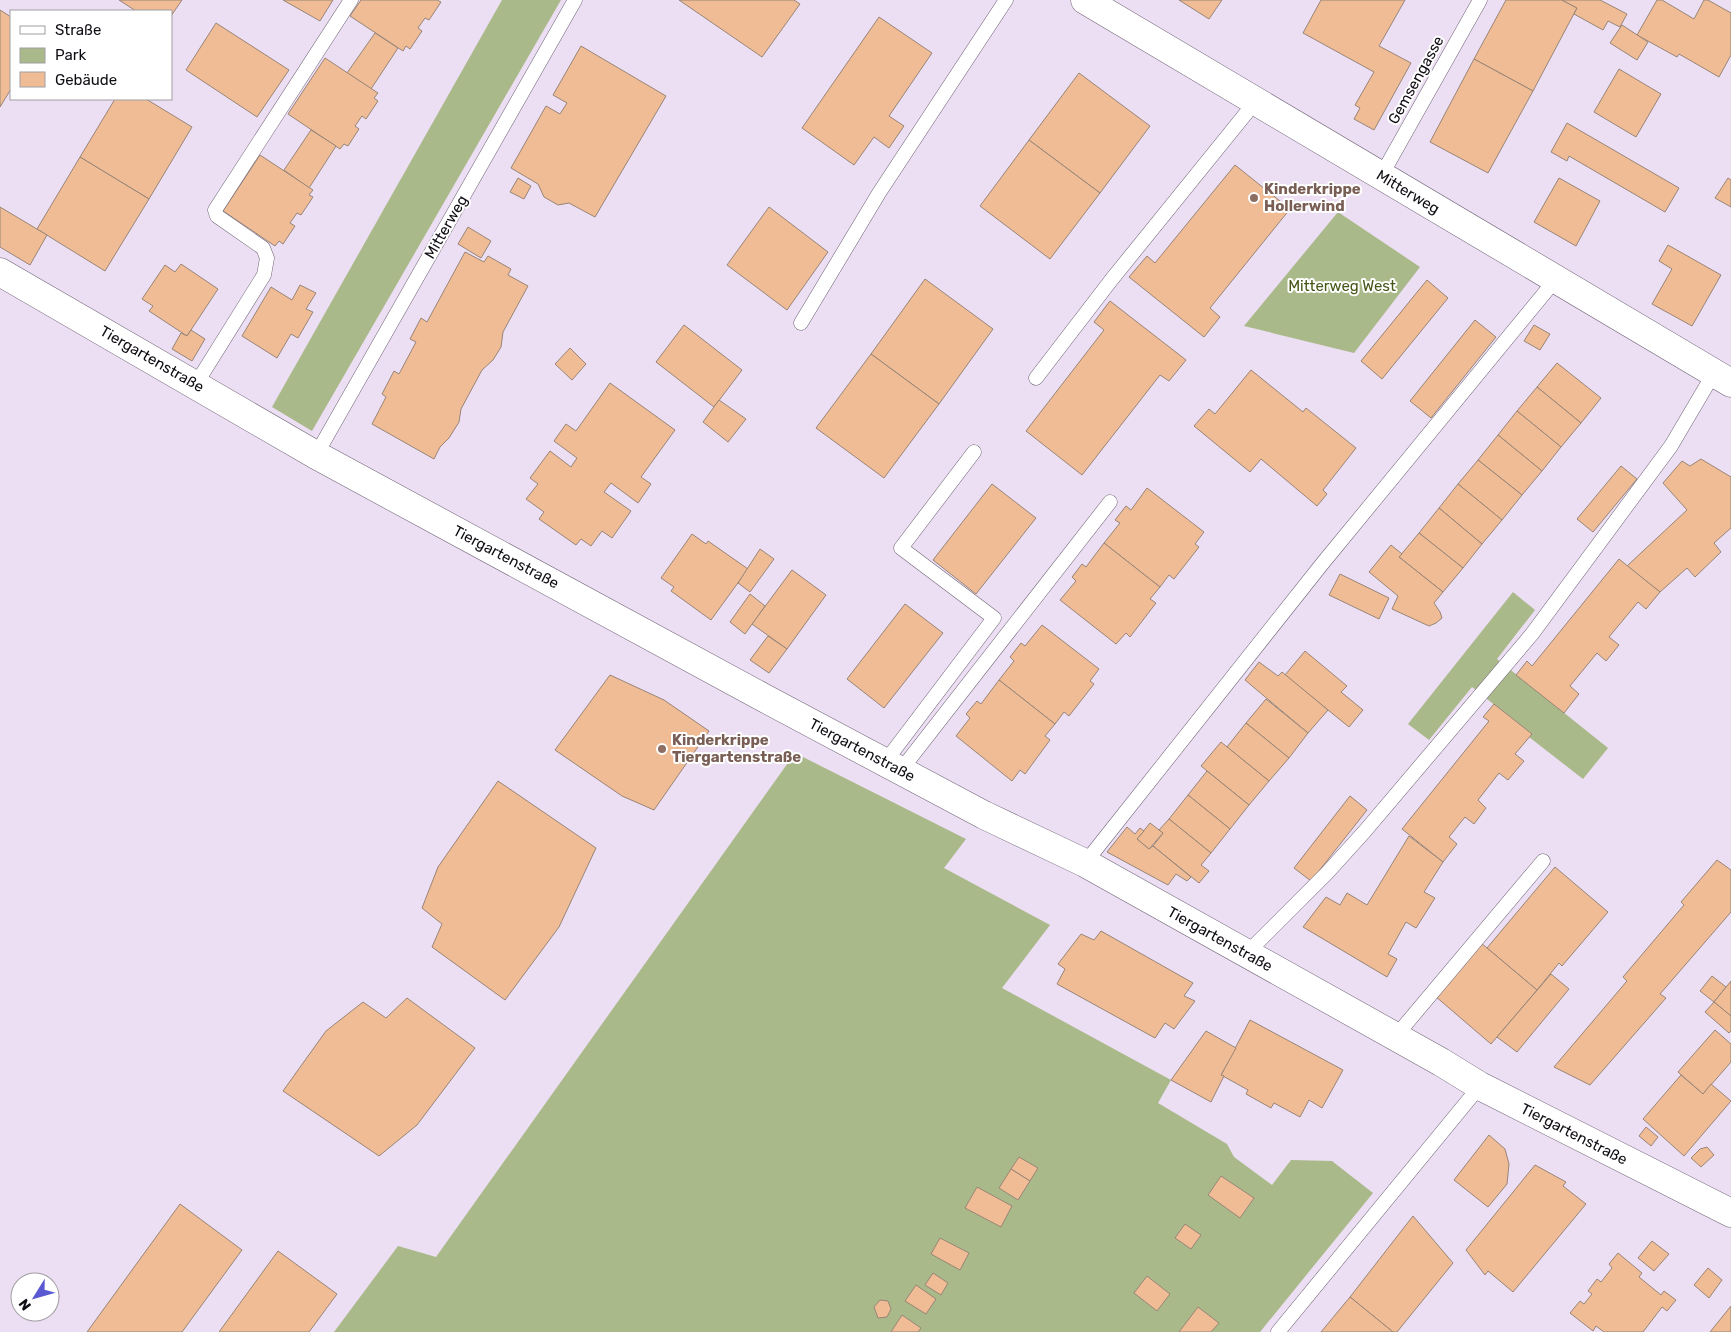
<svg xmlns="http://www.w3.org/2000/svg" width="1731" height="1332" font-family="Rubik,sans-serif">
	<rect width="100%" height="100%" fill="#ecdef3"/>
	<g fill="#aab989">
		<path d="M502,0H561L312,431L272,407Z"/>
		<path d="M1338,212L1420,267L1354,353L1244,326Z"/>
		<path d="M1513,592L1535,610L1497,659L1608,748L1583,779L1529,737L1531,734L1472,687L1429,740L1408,724Z"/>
		<path d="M795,753L966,839L944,868L1050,925L1002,988L1171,1080L1158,1103L1227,1144L1234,1157L1272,1185L1291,1160L1332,1161L1373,1193L1260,1332H334L398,1246L436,1257Z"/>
	</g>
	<g fill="#f0bc95" stroke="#988577">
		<path d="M119,0H182L171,16V11H136Z"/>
		<path d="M283,0H333L320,21Z"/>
		<path d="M361,0H437L441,2L429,20L425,18L418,28L422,31L410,49L406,46L403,51L350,16Z"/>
		<path d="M679,0H794L800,4L762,57Z"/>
		<path d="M1179,0H1222L1209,19Z"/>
		<path d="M1321,0H1405L1379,46L1411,63L1374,130L1354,119L1360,108L1355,105L1374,72L1303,33Z"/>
		<path d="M1506,0H1562L1577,8L1533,91L1474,59Z"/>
		<path d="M1562,0H1600L1627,14L1620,27L1608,21L1603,30L1574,14L1577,8Z"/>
		<path d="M1657,0H1662L1694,19L1704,0H1708L1731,13V55L1719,77L1679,54L1677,57L1637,35Z"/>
		<path d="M0,10L11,17V89L0,107Z"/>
		<path d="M879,17L932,53L889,116L904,126L889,148L874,137L854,165L802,128Z"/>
		<path d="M216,23L289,70L257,117L186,70Z"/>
		<path d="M1622,25L1648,42L1637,60L1610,43Z"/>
		<path d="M375,33L398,48L371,89L347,73Z"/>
		<path d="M581,46L666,96L595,217L569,203L558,205L544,197L538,184L511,168L546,106L560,114L567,103L553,95Z"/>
		<path d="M325,58L378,93L374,98L378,101L366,119L362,116L355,126L359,129L348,146L344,144L340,149L288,114Z"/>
		<path d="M1474,59L1533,91L1488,173L1430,142Z"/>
		<path d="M1619,69L1661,94L1636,137L1594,112Z"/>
		<path d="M1079,73L1150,126L1100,193L1029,140Z"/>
		<path d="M115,99H146L192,127L149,199L80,157Z"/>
		<path d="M1567,123L1679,188L1665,212L1569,156L1567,161L1551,152Z"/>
		<path d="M311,130L336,146L309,188L284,170Z"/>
		<path d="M1029,140L1100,193L1050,259L980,206Z"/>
		<path d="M260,155L313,190L309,195L313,197L301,215L297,213L290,223L295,226L283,244L279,241L275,246L223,211Z"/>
		<path d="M80,157L149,199L105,271L37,229Z"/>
		<path d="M1235,165L1290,209L1210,308L1220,317L1204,337L1129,277L1147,256L1155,263Z"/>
		<path d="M518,178L531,186L524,199L510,192Z"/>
		<path d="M1559,178L1600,201L1576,246L1534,222Z"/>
		<path d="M1728,178L1731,180V207L1715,198Z"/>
		<path d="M0,207L47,235L30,265L0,247Z"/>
		<path d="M769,207L828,252L787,310L727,265Z"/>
		<path d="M468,227L491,241L481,258L458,244Z"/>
		<path d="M1668,245L1721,275L1692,326L1652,304L1672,269L1659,261Z"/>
		<path d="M465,252L484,262L488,256L511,269L508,275L528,286L503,332L501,347L493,360L482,370L461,409L459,422L449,438L440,447L434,459L372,424L386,397L382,394L394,371L399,374L416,342L410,339L421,318L427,322Z"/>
		<path d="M181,264L218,289L187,336L149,311L153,306L142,299L165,265L175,272Z"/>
		<path d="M925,279L993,329L939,404L871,354Z"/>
		<path d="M1427,280L1448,298L1382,379L1361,361Z"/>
		<path d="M300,285L316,293L306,309L313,312L298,338L291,334L277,358L242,336L271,287L292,300Z"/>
		<path d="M1110,301L1186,360L1169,381L1160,375L1082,475L1026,431L1104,330L1094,322Z"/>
		<path d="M1475,320L1496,337L1431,418L1410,401Z"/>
		<path d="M684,325L742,370L714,407L656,362Z"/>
		<path d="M1534,325L1550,334L1540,350L1524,341Z"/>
		<path d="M191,330L205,339L192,361L172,349L181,333L187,336Z"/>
		<path d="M570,348L586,364L572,380L555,364Z"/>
		<path d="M871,354L939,404L884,478L816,428Z"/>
		<path d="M1557,363L1601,398L1581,423L1537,387Z"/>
		<path d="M1251,370L1303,412L1306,408L1356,448L1323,490L1327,494L1317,506L1261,459L1250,472L1194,426L1209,409L1215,414Z"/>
		<path d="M610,383L675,430L641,477L651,484L638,503L611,483L604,492L631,511L612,538L602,531L591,546L581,539L576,545L539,519L544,512L526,499L538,484L530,478L550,451L571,467L577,458L554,441L566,424L576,431Z"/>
		<path d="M1537,387L1581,423L1561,447L1517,411Z"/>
		<path d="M719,400L746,419L728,442L703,422Z"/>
		<path d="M1517,411L1561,447L1542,471L1498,435Z"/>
		<path d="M1498,435L1542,471L1522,495L1478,460Z"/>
		<path d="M1701,459L1731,477V528L1714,543L1721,552L1695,577L1687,568L1660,592L1627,566L1687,510L1663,483L1682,461L1690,466Z"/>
		<path d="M1478,460L1522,495L1502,520L1458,484Z"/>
		<path d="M1621,466L1637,479L1593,532L1577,519Z"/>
		<path d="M992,484L1036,518L976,594L933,560Z"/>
		<path d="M1458,484L1502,520L1482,544L1439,508Z"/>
		<path d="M1147,488L1204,532L1195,544L1199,547L1174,579L1169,575L1160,587L1104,543L1120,523L1115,520L1126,506L1131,510Z"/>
		<path d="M1439,508L1482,544L1463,568L1419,533Z"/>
		<path d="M1419,533L1463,568L1443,592L1399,557Z"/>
		<path d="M692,534L706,544L708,541L748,569L711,620L671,591L674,587L661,578Z"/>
		<path d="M1104,543L1160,587L1150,599L1156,603L1130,637L1126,633L1116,644L1060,600L1076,581L1072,577L1082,564L1086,567Z"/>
		<path d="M1391,545L1402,554L1399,557L1443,592L1434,603L1440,612L1442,618L1436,623L1429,626L1392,609L1398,596L1369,572Z"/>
		<path d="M760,549L774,559L750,592L738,583Z"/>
		<path d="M1619,559L1660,592L1646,609L1638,602L1609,637L1619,645L1606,661L1597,653L1570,686L1579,694L1564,713L1516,675L1527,661L1532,666Z"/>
		<path d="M792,570L826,595L787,649L752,624Z"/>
		<path d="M1340,574L1389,598L1379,619L1329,595Z"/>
		<path d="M750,594L765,606L745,634L730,622Z"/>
		<path d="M905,604L943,633L884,708L847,679Z"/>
		<path d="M1042,625L1099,669L1090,681L1094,684L1069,716L1064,712L1055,724L999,680L1014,661L1010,657L1021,643L1025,646Z"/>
		<path d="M768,636L787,649L769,673L750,660Z"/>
		<path d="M1305,651L1347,686L1341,692L1363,710L1349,727L1285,675Z"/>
		<path d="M1259,662L1278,676L1282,672L1328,710L1308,733L1245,680Z"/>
		<path d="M610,675L664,700L709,731L654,810L622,796L555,750Z"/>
		<path d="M999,680L1055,724L1045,736L1050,740L1025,774L1020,770L1012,781L956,736L970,718L966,714L977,701L981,704Z"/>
		<path d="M1266,699L1308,733L1289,758L1246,723Z"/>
		<path d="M1494,704L1532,734L1515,754L1524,761L1508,780L1499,773L1478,800L1486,808L1474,824L1465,817L1449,837L1457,844L1443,862L1402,829L1489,721L1483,717Z"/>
		<path d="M1246,723L1289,758L1269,781L1227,747Z"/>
		<path d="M1221,742L1269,781L1249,805L1201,766Z"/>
		<path d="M1207,771L1249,805L1230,829L1188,795Z"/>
		<path d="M498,781L596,848L559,927L505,1000L432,947L442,924L422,908L438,867Z"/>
		<path d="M1188,795L1230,829L1211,853L1169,819Z"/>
		<path d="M1350,796L1367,810L1311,881L1294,868Z"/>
		<path d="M1169,819L1211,853L1201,865L1209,871L1199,883L1153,846L1163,833L1159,830Z"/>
		<path d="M1150,823L1163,833L1149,849L1137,839Z"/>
		<path d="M1127,827L1135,834L1140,828L1144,831L1137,839L1149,849L1153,846L1191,877L1187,881L1176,874L1168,885L1107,852Z"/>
		<path d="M1409,836L1443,862L1424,892L1435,898L1416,928L1406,922L1388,954L1397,959L1387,977L1303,927L1326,897L1340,905L1347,893L1367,905Z"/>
		<path d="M1717,860L1731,870V912L1660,994L1666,998L1590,1085L1554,1067L1627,981L1623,977L1684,905L1681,902Z"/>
		<path d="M1555,867L1608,912L1562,966L1559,963L1537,990L1487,948Z"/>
		<path d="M1101,931L1193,983L1184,996L1195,1001L1174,1029L1165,1023L1155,1038L1057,984L1065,969L1058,964L1081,934L1094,940Z"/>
		<path d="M1481,943L1537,990L1491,1044L1435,996Z"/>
		<path d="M1551,974L1569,989L1517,1052L1497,1037Z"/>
		<path d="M1712,976L1726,987L1714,1002L1700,991Z"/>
		<path d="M1731,981V1016L1714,1002Z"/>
		<path d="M407,998L475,1048L417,1125L379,1156L283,1091L326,1031L363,1002L386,1018Z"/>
		<path d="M1714,1002L1731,1016V1031L1729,1033L1705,1012Z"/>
		<path d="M1250,1020L1343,1070L1322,1108L1309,1100L1300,1117L1274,1103L1271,1108L1246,1094L1248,1090L1221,1075Z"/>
		<path d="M1715,1030L1731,1044V1062L1703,1094L1678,1072Z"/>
		<path d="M1206,1031L1236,1048L1221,1075L1224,1076L1211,1102L1171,1080Z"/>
		<path d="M1681,1075L1703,1094L1711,1084L1731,1101L1684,1156L1643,1119Z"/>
		<path d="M1646,1127L1658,1137L1651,1146L1639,1136Z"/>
		<path d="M1489,1135L1505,1149L1509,1164L1507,1184L1488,1207L1454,1180Z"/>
		<path d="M1707,1147L1714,1155L1701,1167L1691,1158L1700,1149Z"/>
		<path d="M1019,1157L1038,1168L1030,1181L1011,1169Z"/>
		<path d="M1535,1165L1566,1182L1563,1186L1586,1204L1513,1292L1488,1271L1485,1275L1466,1250Z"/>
		<path d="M1011,1169L1030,1181L1018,1200L999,1188Z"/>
		<path d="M1221,1176L1254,1198L1240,1218L1208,1195Z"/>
		<path d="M977,1187L1012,1206L1001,1227L965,1208Z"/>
		<path d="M180,1204L242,1250L182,1332H87Z"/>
		<path d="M1413,1216L1453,1263L1397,1332H1393L1350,1297Z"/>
		<path d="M1185,1224L1201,1235L1191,1249L1175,1238Z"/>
		<path d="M940,1238L969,1253L960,1270L931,1254Z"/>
		<path d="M1652,1241L1669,1254L1654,1271L1638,1258Z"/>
		<path d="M278,1251L337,1294L309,1332H219Z"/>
		<path d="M1618,1253L1642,1273L1639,1277L1661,1295L1664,1291L1676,1300L1667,1311L1662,1307L1643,1332H1604L1596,1326L1593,1331L1570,1313L1580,1301L1584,1304L1592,1294L1588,1291L1597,1279L1601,1282L1612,1268L1609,1264Z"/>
		<path d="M1708,1268L1722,1280L1709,1298L1694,1285Z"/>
		<path d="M933,1273L948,1283L941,1295L925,1285Z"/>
		<path d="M1147,1276L1170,1294L1157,1311L1134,1293Z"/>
		<path d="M916,1285L936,1299L926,1314L905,1301Z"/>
		<path d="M1350,1297L1393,1332H1321Z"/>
		<path d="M880,1300L888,1301L891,1309L887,1317L878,1318L874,1307Z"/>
		<path d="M1731,1306V1332H1710Z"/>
		<path d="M1198,1307L1219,1323L1211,1332H1179Z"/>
		<path d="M902,1315L921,1328L918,1332H891Z"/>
	</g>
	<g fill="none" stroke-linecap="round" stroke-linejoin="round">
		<g stroke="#6e6375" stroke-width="15">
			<g id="lane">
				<path d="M1381,176L1480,0"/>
				<path d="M801,323L879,193L1006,0"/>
				<path d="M1036,378L1112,279L1256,101"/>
				<path d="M196,384L264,275L267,258L263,248L217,216L215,210L351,0"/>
				<path d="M316,455L575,0"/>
				<path d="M885,762L994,618L901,548L974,452"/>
				<path d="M901,770L1110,502"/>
				<path d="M1085,863L1322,564L1556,279"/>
				<path d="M1246,954L1327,873L1365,831L1532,634L1671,446L1714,373"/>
				<path d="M1395,1037L1543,861"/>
				<path d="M1278,1332L1480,1086"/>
			</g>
		</g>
		<g stroke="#6e6375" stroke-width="29">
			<path id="street" d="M0,272L316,455L766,699L984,815L1085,863L1441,1062L1480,1086L1731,1213"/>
		</g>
		<g stroke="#6e6375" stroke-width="29">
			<path id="secondary" d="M1085,0L1731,383"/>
		</g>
		<use href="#lane" stroke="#fff" stroke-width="14"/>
		<use href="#street" stroke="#fff" stroke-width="28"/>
		<use href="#secondary" stroke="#fff" stroke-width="28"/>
	</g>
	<g fill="#8d6e63" stroke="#fff" stroke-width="2">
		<circle cx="1254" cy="198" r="5"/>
		<circle cx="662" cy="749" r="5"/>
	</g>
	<g text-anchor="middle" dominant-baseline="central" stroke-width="4" stroke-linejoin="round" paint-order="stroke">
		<g font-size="15" fill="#110d14" stroke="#fff">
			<text transform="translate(1416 80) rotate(-61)">Gemsengasse</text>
			<text transform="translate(1408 192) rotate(31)">Mitterweg</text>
			<text transform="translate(446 227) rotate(-60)">Mitterweg</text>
			<text transform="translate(152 359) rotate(30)">Tiergartenstraße</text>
			<text transform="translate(506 557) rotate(28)">Tiergartenstraße</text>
			<text transform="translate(862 750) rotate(28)">Tiergartenstraße</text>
			<text transform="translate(1220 939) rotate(29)">Tiergartenstraße</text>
			<text transform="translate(1574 1134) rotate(27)">Tiergartenstraße</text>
		</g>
		<g font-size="15" font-weight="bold" fill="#785e54" stroke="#fff" text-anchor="start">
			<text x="1264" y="189">Kinderkrippe<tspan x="1264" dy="17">Hollerwind</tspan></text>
			<text x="672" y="740">Kinderkrippe<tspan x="672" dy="17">Tiergartenstraße</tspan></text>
		</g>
		<g font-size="15" fill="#475619" stroke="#fff">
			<text x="1342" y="286">Mitterweg West</text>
		</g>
	</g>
	<rect x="10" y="10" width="162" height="90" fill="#ffffff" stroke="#a09ea1"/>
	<rect x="20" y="26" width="25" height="8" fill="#ffffff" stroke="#a09ea1"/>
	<text x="55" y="35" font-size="15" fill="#110d14">Straße</text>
	<rect x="20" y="48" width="25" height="15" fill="#aab989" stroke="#a09ea1"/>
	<text x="55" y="60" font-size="15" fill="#110d14">Park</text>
	<rect x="20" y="72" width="25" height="15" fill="#f0bc95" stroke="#a09ea1"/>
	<text x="55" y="85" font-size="15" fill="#110d14">Gebäude</text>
	<g transform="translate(35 1297) rotate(233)"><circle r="24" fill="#ffffff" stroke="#a09ea1"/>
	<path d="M0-4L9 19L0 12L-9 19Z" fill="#5b59d1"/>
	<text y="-8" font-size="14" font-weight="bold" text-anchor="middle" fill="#110d14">N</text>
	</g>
</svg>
